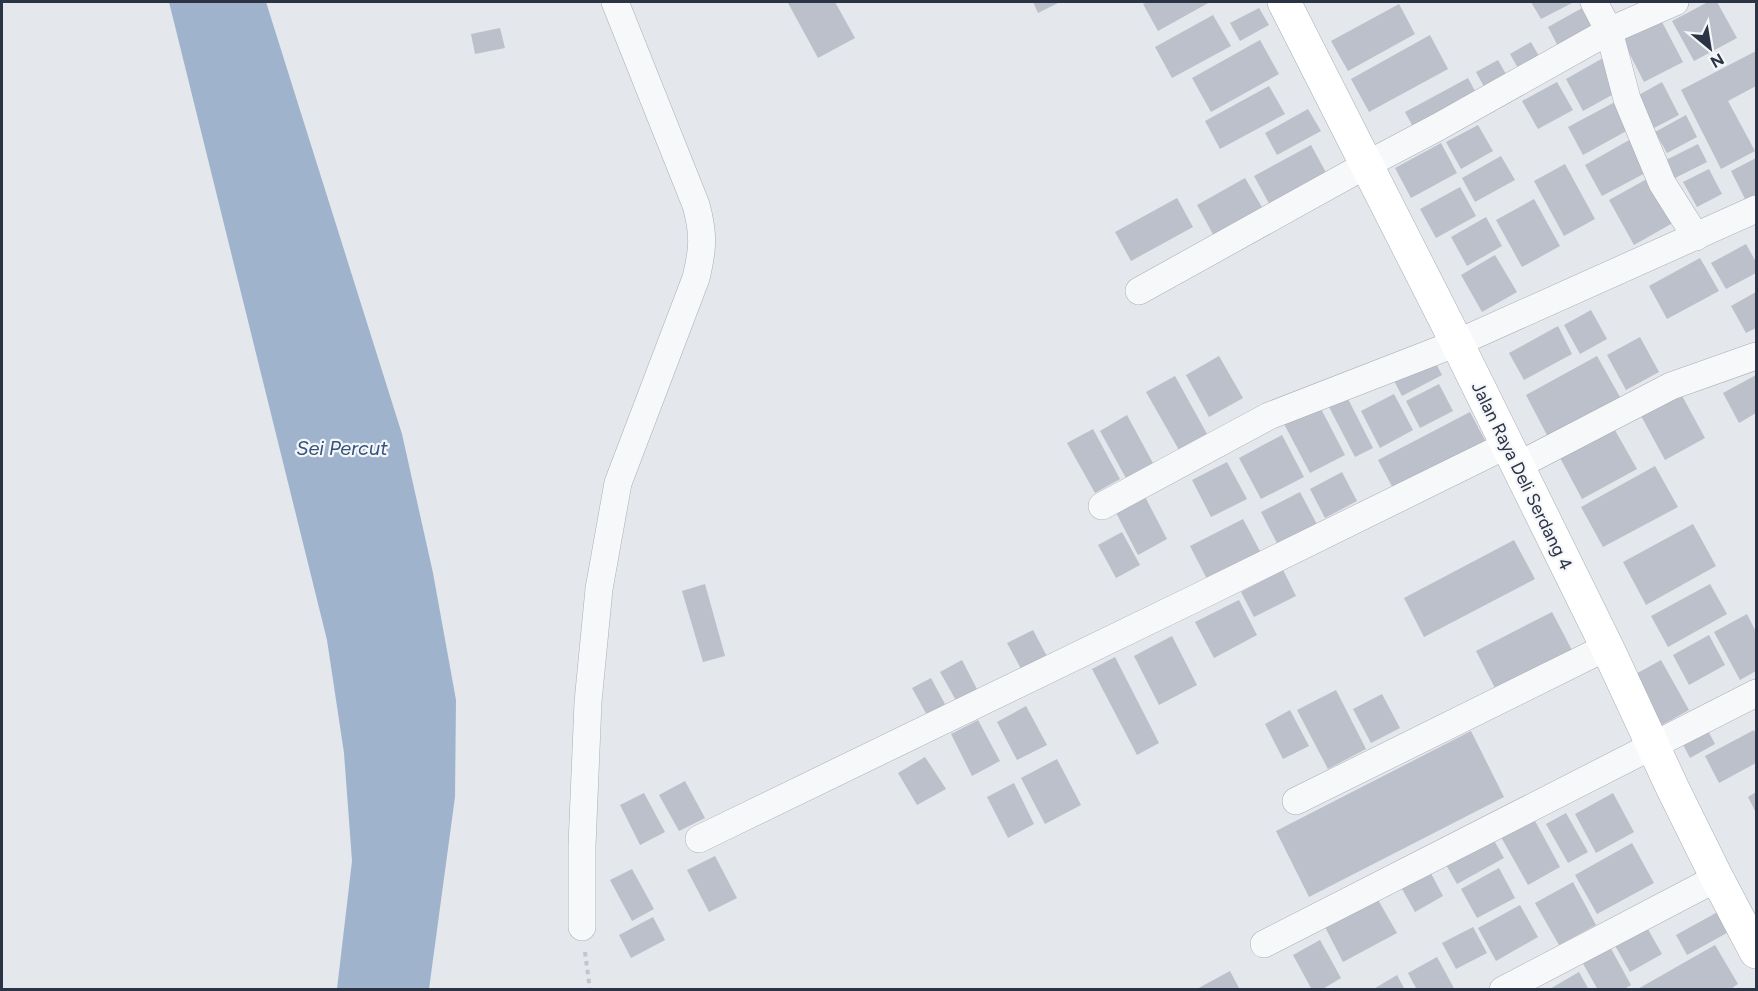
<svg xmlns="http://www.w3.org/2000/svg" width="1758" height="991" font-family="Figtree,sans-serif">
	<rect width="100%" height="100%" fill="#e4e7ec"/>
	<path fill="#9fb4cc" d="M169,2H266L402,434L433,573L456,700L455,797L429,989H337L352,861L344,753L327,640Z"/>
	<g fill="#bbc0ca">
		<path d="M792,2H835L855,38L818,58L788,3Z"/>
		<path d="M1033,2H1060L1038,13Z"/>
		<path d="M1148,2H1210L1158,31L1143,4Z"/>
		<path d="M1531,2H1574L1541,19Z"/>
		<path d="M1708,2H1717L1737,38L1694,61L1672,21Z"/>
		<path d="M1399,4L1415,34L1348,71L1331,41Z"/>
		<path d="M1584,7L1596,28L1559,48L1548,27Z"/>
		<path d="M1259,8L1269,25L1240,41L1230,23Z"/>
		<path d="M1213,15L1231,46L1172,78L1155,47Z"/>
		<path d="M1661,20L1683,62L1644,82L1622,39Z"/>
		<path d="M500,28L505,48L475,54L471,34Z"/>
		<path d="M1430,35L1448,69L1369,112L1351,79Z"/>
		<path d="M1260,40L1279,74L1211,112L1192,78Z"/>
		<path d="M1531,42L1544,65L1523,77L1510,54Z"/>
		<path d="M1756,51V86L1728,101L1755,151L1721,169L1681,90Z"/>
		<path d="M1603,58L1621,90L1583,111L1566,79Z"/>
		<path d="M1498,60L1511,83L1489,96L1476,72Z"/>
		<path d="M1468,78L1481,102L1418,136L1405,112Z"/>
		<path d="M1557,82L1573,110L1538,129L1522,101Z"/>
		<path d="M1662,82L1679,115L1654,128L1637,96Z"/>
		<path d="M1269,86L1285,114L1220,149L1205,121Z"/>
		<path d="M1615,102L1630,129L1583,155L1568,127Z"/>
		<path d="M1308,109L1321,131L1277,155L1265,133Z"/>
		<path d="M1686,115L1697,137L1667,153L1655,132Z"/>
		<path d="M1478,125L1493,151L1461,169L1446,142Z"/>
		<path d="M1631,139L1649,171L1602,196L1585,165Z"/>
		<path d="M1441,143L1457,173L1411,198L1395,168Z"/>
		<path d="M1698,144L1707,162L1673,179L1664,161Z"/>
		<path d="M1311,145L1329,178L1272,209L1254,176Z"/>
		<path d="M1501,156L1515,180L1475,202L1462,178Z"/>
		<path d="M1756,158V196L1746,201L1731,171Z"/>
		<path d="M1565,164L1595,219L1564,236L1534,181Z"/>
		<path d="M1709,169L1722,194L1697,207L1683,182Z"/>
		<path d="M1654,175L1678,220L1634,245L1609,200Z"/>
		<path d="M1245,178L1263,209L1214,236L1197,205Z"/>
		<path d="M1460,187L1476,216L1436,238L1420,209Z"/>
		<path d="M1177,198L1193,227L1131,261L1115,232Z"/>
		<path d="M1534,199L1560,246L1522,267L1496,220Z"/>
		<path d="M1486,217L1502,246L1467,266L1451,237Z"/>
		<path d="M1746,244L1756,262V273L1726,289L1711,263Z"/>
		<path d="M1495,255L1517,292L1482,312L1461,275Z"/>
		<path d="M1700,258L1719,291L1667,319L1649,286Z"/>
		<path d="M1756,292V328L1746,333L1731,306Z"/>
		<path d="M1591,310L1607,339L1580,354L1564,325Z"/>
		<path d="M1558,326L1572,354L1524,380L1509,353Z"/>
		<path d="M1640,337L1659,372L1626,390L1607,355Z"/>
		<path d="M1219,356L1243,398L1209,417L1186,375Z"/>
		<path d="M1432,356L1442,375L1402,396L1392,377Z"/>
		<path d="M1597,356L1620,397L1548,437L1526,395Z"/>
		<path d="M1756,375V413L1739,423L1723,393Z"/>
		<path d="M1175,376L1207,434L1179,450L1146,392Z"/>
		<path d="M1439,384L1453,411L1420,428L1406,401Z"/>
		<path d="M1680,392L1705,438L1665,460L1640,414Z"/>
		<path d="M1394,394L1413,430L1380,448L1361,411Z"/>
		<path d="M1347,397L1373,448L1355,457L1329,407Z"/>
		<path d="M1318,403L1345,455L1310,473L1283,422Z"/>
		<path d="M1470,412L1487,444L1395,492L1378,460Z"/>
		<path d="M1127,415L1154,465L1127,480L1100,431Z"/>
		<path d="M1612,425L1637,469L1582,499L1558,454Z"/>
		<path d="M1093,429L1120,479L1095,493L1067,443Z"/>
		<path d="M1282,435L1304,477L1261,499L1239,458Z"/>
		<path d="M1227,462L1247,499L1211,517L1192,480Z"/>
		<path d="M1655,466L1678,507L1603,547L1581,507Z"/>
		<path d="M1342,472L1357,501L1325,518L1310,489Z"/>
		<path d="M1142,491L1167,539L1138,555L1113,507Z"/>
		<path d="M1300,492L1319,528L1280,549L1261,512Z"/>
		<path d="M1243,519L1261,553L1208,581L1190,546Z"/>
		<path d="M1693,524L1716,566L1646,605L1623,562Z"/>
		<path d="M1122,532L1140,565L1116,578L1098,545Z"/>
		<path d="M1514,540L1535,579L1424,637L1404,598Z"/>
		<path d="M1283,570L1296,596L1254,617L1241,592Z"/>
		<path d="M705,584L725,656L703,662L682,591Z"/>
		<path d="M1710,584L1727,614L1668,647L1651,616Z"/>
		<path d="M1239,600L1257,635L1214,658L1195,622Z"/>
		<path d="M1552,612L1573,652L1497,692L1476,651Z"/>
		<path d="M1747,614L1756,632V671L1740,680L1714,632Z"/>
		<path d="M1033,630L1051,664L1026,678L1007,643Z"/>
		<path d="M1709,635L1725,665L1689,685L1673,655Z"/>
		<path d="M1172,636L1197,685L1159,705L1134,656Z"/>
		<path d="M1115,657L1159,743L1137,755L1092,669Z"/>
		<path d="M962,660L979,693L958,704L940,672Z"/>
		<path d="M1661,660L1689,710L1662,725L1634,675Z"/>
		<path d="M931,678L945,704L928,717L912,688Z"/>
		<path d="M1336,690L1366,749L1328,769L1297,710Z"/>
		<path d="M1382,694L1400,728L1371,743L1353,709Z"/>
		<path d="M1026,706L1047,745L1017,760L997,722Z"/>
		<path d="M1290,710L1309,746L1283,759L1265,724Z"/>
		<path d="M978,720L1000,761L972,776L951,734Z"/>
		<path d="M1706,727L1715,744L1690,758L1681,741Z"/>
		<path d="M1754,730L1756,735V763L1719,783L1705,756Z"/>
		<path d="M1471,731L1504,797L1309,897L1276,831Z"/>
		<path d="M925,757L946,789L917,805L898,773Z"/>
		<path d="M1057,759L1081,805L1045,824L1021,778Z"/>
		<path d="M685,781L705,818L679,831L659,795Z"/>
		<path d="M1014,783L1034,824L1008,838L987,797Z"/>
		<path d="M1756,792V813L1748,797Z"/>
		<path d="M644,793L665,832L640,845L620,805Z"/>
		<path d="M1613,793L1634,832L1596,853L1575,814Z"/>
		<path d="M1566,813L1588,852L1568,863L1546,824Z"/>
		<path d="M1534,819L1560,867L1528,885L1501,837Z"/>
		<path d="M1492,837L1504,858L1457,884L1445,863Z"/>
		<path d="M1632,843L1654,883L1597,914L1575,875Z"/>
		<path d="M715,856L737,898L709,912L687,870Z"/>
		<path d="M1426,864L1443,896L1415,912L1397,880Z"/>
		<path d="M1499,868L1515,898L1477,918L1461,889Z"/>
		<path d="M632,869L654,909L632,921L610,880Z"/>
		<path d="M1573,882L1596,925L1559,945L1535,903Z"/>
		<path d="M1377,898L1397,933L1343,962L1325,927Z"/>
		<path d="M1520,905L1538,937L1496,961L1478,928Z"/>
		<path d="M1723,909L1734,929L1687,955L1676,935Z"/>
		<path d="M653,917L665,940L631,958L619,935Z"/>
		<path d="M1645,924L1662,954L1630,972L1613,942Z"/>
		<path d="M1473,927L1487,953L1456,969L1442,943Z"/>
		<path d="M1320,940L1341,978L1321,990H1312L1293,955Z"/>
		<path d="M1609,945L1631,985L1623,990H1598L1581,960Z"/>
		<path d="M1715,945L1738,984L1729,990H1636Z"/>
		<path d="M1437,957L1455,990H1417L1408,973Z"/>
		<path d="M1230,971L1240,990H1195Z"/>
		<path d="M1579,972L1589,990H1548Z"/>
		<path d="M1397,975L1405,990H1372Z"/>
	</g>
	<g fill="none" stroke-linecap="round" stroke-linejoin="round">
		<g stroke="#a9aeb7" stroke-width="28">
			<g id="street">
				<path d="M1594,2L1609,31L1627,99L1662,183L1696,237"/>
				<path d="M1139,291L1366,165L1438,127L1609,31L1675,2"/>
				<path d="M1517,466L1671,386L1756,356"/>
				<path d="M1102,506L1269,416L1457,343L1756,209"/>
				<path d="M1296,801L1607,647"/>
				<path d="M699,839L1196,598L1507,445"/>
				<path d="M582,927V846L588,702L599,589L618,483L696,278C703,249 704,234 696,205L615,2"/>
				<path d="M1264,944L1756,693"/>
				<path d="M1503,990L1717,878"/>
			</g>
		</g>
		<g stroke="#a9aeb7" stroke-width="34">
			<path id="secondary" d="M1284,2L1457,343L1607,647L1673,789L1717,878L1756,952"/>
		</g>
		<path stroke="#c2c5cb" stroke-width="4" stroke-dasharray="4.5 4.5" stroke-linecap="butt" d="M585,952L590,990"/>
		<use href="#street" stroke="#f7f8fa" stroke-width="27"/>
		<use href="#secondary" stroke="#fff" stroke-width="33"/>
	</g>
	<g text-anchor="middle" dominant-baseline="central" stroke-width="4.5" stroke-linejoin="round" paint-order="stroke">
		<g font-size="18" fill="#2b3445" stroke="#f4f6f9">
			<text transform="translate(1522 476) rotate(64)">Jalan Raya Deli Serdang 4</text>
		</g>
		<g font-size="20" font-style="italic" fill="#34527a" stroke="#f4f6f9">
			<text x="342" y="448">Sei Percut</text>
		</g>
	</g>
	<rect width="1758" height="991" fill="none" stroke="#2b3445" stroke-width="6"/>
	<g transform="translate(1710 48) rotate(150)" stroke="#f4f6f9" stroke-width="4.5" paint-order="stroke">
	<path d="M0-4.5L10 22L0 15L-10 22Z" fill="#2b3445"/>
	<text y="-9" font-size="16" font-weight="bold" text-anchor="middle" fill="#2b3445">N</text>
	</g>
</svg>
